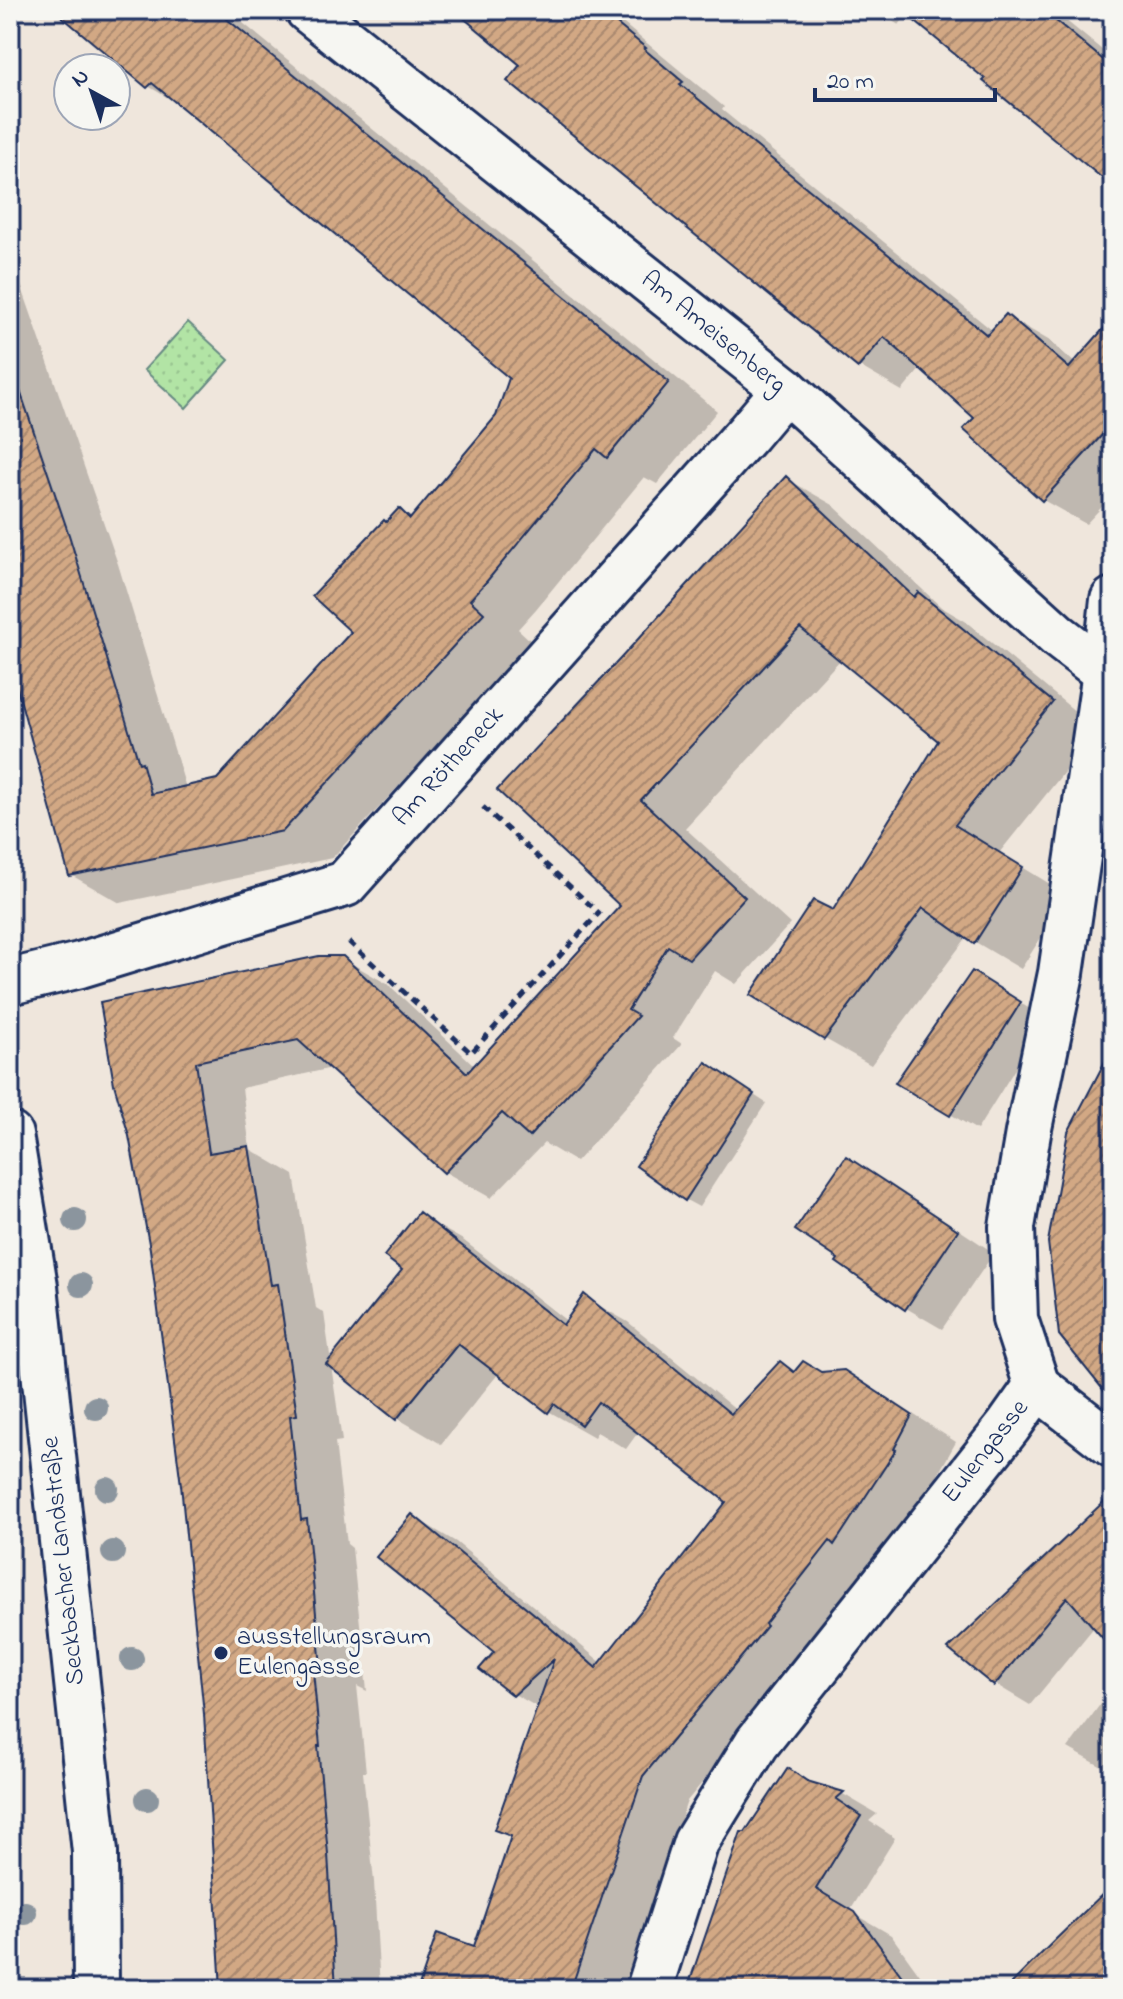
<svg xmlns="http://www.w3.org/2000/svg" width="1123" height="1999" font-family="'Indie Flower',sans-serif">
	<defs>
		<pattern id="park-dots" width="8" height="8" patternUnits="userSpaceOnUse" patternTransform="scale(2)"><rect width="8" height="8" fill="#b2e4a5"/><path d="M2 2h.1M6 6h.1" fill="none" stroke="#98c490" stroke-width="1.8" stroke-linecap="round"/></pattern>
		<pattern id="building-hatch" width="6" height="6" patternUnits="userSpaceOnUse" patternTransform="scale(2)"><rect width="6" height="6" fill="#d2a884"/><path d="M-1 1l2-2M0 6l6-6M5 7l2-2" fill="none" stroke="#aa896f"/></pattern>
	</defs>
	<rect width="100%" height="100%" fill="#efe6dc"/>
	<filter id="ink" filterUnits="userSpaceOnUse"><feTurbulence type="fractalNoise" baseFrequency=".0125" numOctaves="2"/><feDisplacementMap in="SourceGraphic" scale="16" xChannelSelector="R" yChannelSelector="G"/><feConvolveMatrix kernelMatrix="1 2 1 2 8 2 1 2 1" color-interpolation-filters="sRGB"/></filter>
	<g filter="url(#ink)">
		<path fill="url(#park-dots)" stroke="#668a82" stroke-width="2" d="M188,322L229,360L186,408L144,370Z"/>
		<g fill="#0003">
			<path d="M57,10H227L717,411L657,484L644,477L536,609L518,629L532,642L332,858L120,903L71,875L10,657V259L21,285L118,564L186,788L218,781L354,632L387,524L399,510L413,518L497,417L511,377L185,108L148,86Z"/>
			<path d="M457,10H607L724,107L722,110L993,331L1007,316L1050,341L1076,364L1113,323V495L1086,524L1043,500L977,418L921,368L902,391L859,366L523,64Z"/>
			<path d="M873,10H1053L1113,59V184L908,13L899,25Z"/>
			<path d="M787,479L833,505L941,607L965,621L1098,730L999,853L1068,895L1021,969L967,937L871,1065L825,1039L833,913L941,741L841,659L685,828L790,924L736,984L715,971L673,1038L682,1044L576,1162L544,1143L491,1198L445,1172L332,1068L242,1088L250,1149L294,1175L316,1308L324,1313L331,1362L404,1269L419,1215L463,1240L568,1322L584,1297L628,1322L737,1411L780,1364L796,1373L822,1374L843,1372L888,1398L956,1442L937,1476L939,1477L879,1568L687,1801L623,1989H420L475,1948L512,1839L496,1829L539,1708L514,1694L496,1652L412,1516L456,1542L602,1663L729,1502L639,1431L626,1449L597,1432L594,1437L550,1412L499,1373L441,1444L397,1418L331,1365L342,1441L335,1442L347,1544L352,1548L367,1691L357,1686L366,1772H363L374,1882L380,1989H223L206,1713L183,1484L152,1249L131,1136L116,1084L342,958L389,985L476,1067L623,906L500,790Z"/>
			<path d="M998,989L1046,1019L977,1130L898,1083Z"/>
			<path d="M719,1072L766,1103L699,1207L686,1200Z"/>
			<path d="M847,1158L883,1179L994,1253L942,1329L906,1308Z"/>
			<path d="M1113,1496V1647L1095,1626L1030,1705L995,1684Z"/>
			<path d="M1113,1687V1773L1068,1748Z"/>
			<path d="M812,1784L843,1794L877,1814L869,1821L895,1838L850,1911L891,1935L930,1989H690Z"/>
		</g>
		<g fill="url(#building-hatch)" stroke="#1b2f5e" stroke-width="2">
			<path d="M54,10H216L669,382L607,458L596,449L487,581L470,600L484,613L283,831L69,876L10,663V387L18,385L69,535L139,763L142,762L151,794L217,779L351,632L312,596L384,520L386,522L399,508L410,519L496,416L509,378L152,83L147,88Z"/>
			<path d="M454,10H600L646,48L644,49L683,82L680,84L987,335L1006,314L1069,368L1113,318V423L1042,501L963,429L974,418L884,337L858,368L507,81L520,65Z"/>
			<path d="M901,10H1043L1113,68V187L983,81L985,79Z"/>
			<path d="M786,476L914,597L918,592L1053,702L955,825L1023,867L974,944L923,908L824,1040L750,995L813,900L833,910L938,741L800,628L641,800L745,897L689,959L668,946L628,1010L638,1016L529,1137L502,1113L444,1173L298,1040L196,1062L209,1153L249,1146L271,1285L278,1284L297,1415L290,1416L301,1520L307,1519L321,1667L312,1659L320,1746H318L328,1854L336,1989H221L204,1714L181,1485L150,1249L129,1136L114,1084L100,1002L319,956H343L467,1073L620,906L497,790L620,659Z"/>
			<path d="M972,971L1021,1002L950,1116L895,1083Z"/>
			<path d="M1113,1046V1402L1059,1335L1048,1242L1068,1132Z"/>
			<path d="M706,1062L754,1094L685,1201L636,1166Z"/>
			<path d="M846,1156L958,1230L905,1310L836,1262L838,1259L795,1230Z"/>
			<path d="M419,1212L563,1325L584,1294L731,1414L780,1361L794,1372L803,1361L821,1372L844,1370L912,1415L894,1449L896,1450L834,1545L830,1541L765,1624L767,1626L643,1776L574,1980L577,1981L575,1989H418L437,1933L474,1946L511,1836L494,1830L554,1659L513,1696L479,1669L494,1652L376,1557L412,1514L538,1617L596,1668L726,1502L598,1402L581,1425L554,1404L548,1413L458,1344L396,1420L326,1364L402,1270L384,1256Z"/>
			<path d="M1113,1493V1650L1067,1597L994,1686L948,1649Z"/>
			<path d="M788,1768L807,1781L844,1792L836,1799L861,1816L816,1889L855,1912L911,1989H687L741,1832H745Z"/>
			<path d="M1113,1884V1989H1006L1055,1940Z"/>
		</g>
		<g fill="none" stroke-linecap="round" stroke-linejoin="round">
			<g stroke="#1b2f5e" stroke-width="50">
				<g id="street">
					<path d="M308,10L785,389L1058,636L1105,672"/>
					<path d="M10,982L80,965L345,884L748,433L785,389"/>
					<path d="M1037,1386L1015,1319L1012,1227L1028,1133L1061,973L1105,672L1113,600"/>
					<path d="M1037,1386L1113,1445"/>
					<path d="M649,1989L696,1842L757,1743L1008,1427L1037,1386"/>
				</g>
			</g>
			<g stroke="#1b2f5e" stroke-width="50">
				<path id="secondary" d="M10,1135L35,1286L95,1852L96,1989"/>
			</g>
			<path stroke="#1b2f5e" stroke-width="5" stroke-dasharray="8 6" stroke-linecap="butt" d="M349,942L471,1053L599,913L483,807"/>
			<use href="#street" stroke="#f6f6f2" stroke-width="44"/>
			<use href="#secondary" stroke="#f6f6f2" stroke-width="44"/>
		</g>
		<g fill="#8b959e">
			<circle cx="75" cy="1220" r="12"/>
			<circle cx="81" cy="1285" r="12"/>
			<circle cx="96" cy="1408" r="12"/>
			<circle cx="107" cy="1489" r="12"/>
			<circle cx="113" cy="1552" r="12"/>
			<circle cx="132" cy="1659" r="12"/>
			<circle cx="147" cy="1799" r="12"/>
			<circle cx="25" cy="1913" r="12"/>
		</g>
	</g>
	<circle fill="#1b2f5e" stroke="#f6f6f2" stroke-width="3" cx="221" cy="1653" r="8"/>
	<g text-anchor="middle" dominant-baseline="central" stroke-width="7" stroke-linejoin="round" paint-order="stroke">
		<g font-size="26" fill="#1b2f5e" stroke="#f6f6f2">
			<text transform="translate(713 333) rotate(39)">Am Ameisenberg</text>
			<text transform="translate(449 767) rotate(-48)">Am Rötheneck</text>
			<text transform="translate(986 1452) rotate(-52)">Eulengasse</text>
			<text transform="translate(64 1561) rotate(-96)">Seckbacher Landstraße</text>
		</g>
		<g font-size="26" fill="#1b2f5e" stroke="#f6f6f2" text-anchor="start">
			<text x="237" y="1638">ausstellungsraum<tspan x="237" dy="30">Eulengasse</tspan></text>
		</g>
	</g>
	<rect width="1123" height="1999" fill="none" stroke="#f6f6f2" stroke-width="40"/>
	<rect x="20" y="20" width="1083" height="1959" fill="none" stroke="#1b2f5e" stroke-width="3" filter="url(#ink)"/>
	<g transform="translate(92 92) rotate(320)"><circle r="38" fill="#f6f6f2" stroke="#9ea6b7" stroke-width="2"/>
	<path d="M0-6L14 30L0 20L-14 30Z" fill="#1b2f5e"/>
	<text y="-12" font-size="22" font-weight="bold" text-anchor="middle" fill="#1b2f5e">N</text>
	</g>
	<path d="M815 88v12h180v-12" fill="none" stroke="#1b2f5e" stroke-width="4"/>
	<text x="827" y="88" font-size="24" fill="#1b2f5e" stroke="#f6f6f2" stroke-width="6" paint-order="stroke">20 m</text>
</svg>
